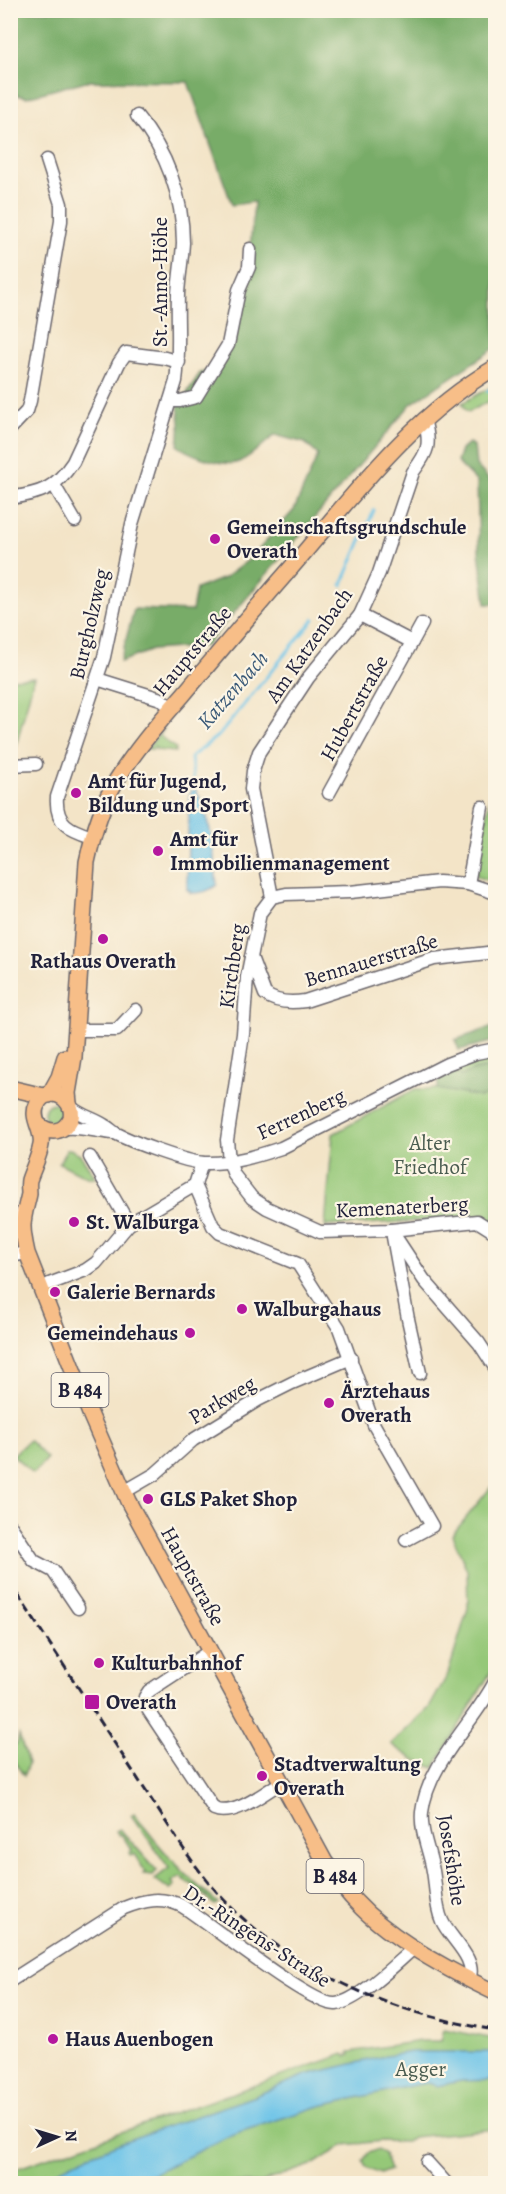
<svg xmlns="http://www.w3.org/2000/svg" width="506" height="2194" font-family="Alegreya,serif">
	<rect width="100%" height="100%" fill="#fcf5e5"/>
	<filter id="ink" filterUnits="userSpaceOnUse"><feTurbulence type="fractalNoise" baseFrequency=".0167" numOctaves="2"/><feDisplacementMap in="SourceGraphic" scale="12" xChannelSelector="R" yChannelSelector="G"/><feConvolveMatrix kernelMatrix="1 2 1 2 8 2 1 2 1" color-interpolation-filters="sRGB"/></filter>
	<filter id="wash" filterUnits="userSpaceOnUse"><feTurbulence type="fractalNoise" baseFrequency=".008" numOctaves="4" result="noise"/><feDisplacementMap in="SourceGraphic" scale="24" xChannelSelector="R" yChannelSelector="G"/><feGaussianBlur stdDeviation="1.35" result="paint"/><feColorMatrix in="noise" values="0 0 0 0 0 0 0 0 0 0 0 0 0 0 0 0 0 1.4 0 .05"/><feComposite in="paint" operator="in"/></filter>
	<g filter="url(#wash)">
		<rect width="100%" height="100%" fill="#f3e4c7"/>
		<g fill="#95c878" stroke="#5c755a" stroke-width="1.5">
			<path d="M495,385V398L469,412L466,411L462,403Z"/>
			<path d="M34,677L15,750H11V679Z"/>
			<path d="M164,728L160,736L176,749L175,752L157,750L155,747L154,749H147Z"/>
			<path d="M494,773H496L495,883L476,876Z"/>
			<path d="M495,1058V1066L474,1070L461,1076L449,1069L476,1061Z"/>
			<path d="M415,1089H438L480,1097L495,1094V1223L481,1218L325,1226L333,1134Z"/>
			<circle cx="54" cy="1113" r="10"/>
			<path d="M67,1149H70L80,1154L96,1178L87,1177L59,1163Z"/>
			<path d="M29,1440L47,1458L33,1474L13,1455Z"/>
			<path d="M495,1482V1665L434,1768L413,1759L391,1744L429,1708L448,1674L468,1608L467,1570L452,1535Z"/>
			<path d="M19,1735L28,1763L24,1776L11,1757V1738L15,1744H17Z"/>
			<path d="M134,1813C157,1845 186,1877 218,1903L215,1905L190,1883L188,1884L181,1876L172,1882L175,1886L170,1890L155,1879L169,1868L131,1815Z"/>
			<path d="M120,1829L157,1871L152,1875L143,1874L145,1871L134,1854L131,1856L129,1853L132,1850L121,1834L119,1835L116,1831Z"/>
			<path d="M444,2029L495,2039V2129L412,2137L406,2142L382,2141L344,2145L314,2164L259,2183H11L10,2171L344,2054L346,2056L350,2054L349,2052L420,2041H441Z"/>
			<path d="M378,2149L384,2154L390,2170L380,2174L366,2168L363,2161L368,2153Z"/>
		</g>
		<g fill="#78ac68" stroke="#4d6752" stroke-width="1.5">
			<path d="M11,11H495V348L411,404L206,646L152,650L120,662L134,609L192,611L196,589L224,578L251,558L294,510L318,455L305,443L275,435C265,443 253,455 241,461C226,469 191,455 178,446L180,423L178,406L200,373L214,369L228,345L250,249L254,202L232,205L188,82L86,81L27,97L11,94Z"/>
			<path d="M469,443L474,446L476,465L495,486V604H486L479,552L477,482L457,462L461,450Z"/>
			<path d="M495,1026V1041L459,1050L455,1040Z"/>
			<path d="M495,1066V1094L480,1097L438,1089V1074L449,1069L461,1076L474,1070Z"/>
		</g>
		<g fill="#6ac3e8" stroke="#467292" stroke-width="1.5">
			<path d="M194,787C212,817 213,850 217,885C207,892 201,893 190,893V890H187L189,796Z"/>
			<path d="M411,2052H495V2080L461,2081L437,2086L428,2083L415,2085L320,2106L233,2134L155,2173L124,2183H32L85,2157L128,2140L252,2097L306,2075L381,2057Z"/>
		</g>
		<g fill="none" stroke-linecap="round" stroke-linejoin="round">
			<g stroke="#6ac3e8" stroke-width="3">
				<path d="M487,391L492,389"/>
				<path d="M342,585L374,510"/>
				<path d="M194,788L191,757L220,734L314,619"/>
			</g>
		</g>
	</g>
	<g filter="url(#ink)">
		<g fill="none" stroke-linecap="round" stroke-linejoin="round">
			<g stroke="#6b666c" stroke-width="15">
				<g id="minor">
					<path d="M170,401H180L196,397L228,345L239,290L249,267L250,249"/>
					<path d="M10,429L27,411L30,401L61,221V204L47,160"/>
					<path d="M54,485L75,521"/>
					<path d="M10,498C42,493 55,489 73,462L119,363L126,353L165,358L179,362"/>
					<path d="M360,615L412,642"/>
					<path d="M97,679L161,699L171,708"/>
					<path d="M10,765L36,764"/>
					<path d="M329,793L422,624"/>
					<path d="M92,837C70,830 55,824 57,797L104,657L132,524L176,381C180,352 177,323 178,294C179,277 182,260 183,243C183,197 167,152 137,116"/>
					<path d="M468,884L482,807"/>
					<path d="M496,893L468,884L439,882L350,892L286,894L272,897L260,913L247,977L243,1034L227,1140L229,1161L234,1175L252,1198L267,1208L320,1232L391,1230L477,1221L496,1233"/>
					<path d="M272,897L251,789L253,771L259,752L308,678L360,615L379,573L413,472C429,451 431,444 424,419"/>
					<path d="M251,957L265,994C276,1003 291,1003 305,1001L434,959L496,952"/>
					<path d="M75,1030H117L136,1010"/>
					<path d="M71,1107C81,1116 93,1118 104,1125C108,1127 111,1130 115,1133C132,1142 185,1162 204,1163C231,1164 257,1156 281,1148L447,1064L476,1053L496,1049"/>
					<path d="M65,1128C82,1126 97,1132 114,1133"/>
					<path d="M90,1157L129,1224"/>
					<path d="M195,1185L213,1226L220,1233L298,1264L339,1328L374,1425L432,1526L406,1540"/>
					<path d="M391,1230L424,1280L479,1343L496,1369"/>
					<path d="M10,1237L23,1211"/>
					<path d="M393,1237L408,1319L420,1373"/>
					<path d="M10,1256L27,1253"/>
					<path d="M49,1284L86,1270L96,1263L129,1224L195,1185L202,1163"/>
					<path d="M124,1492L155,1474L193,1440L258,1400L292,1383L351,1358"/>
					<path d="M10,1525L34,1561L53,1571L78,1608"/>
					<path d="M210,1651L149,1691L145,1697L149,1711L214,1809C234,1818 265,1792 282,1782"/>
					<path d="M469,1980C478,1959 450,1939 442,1921C435,1906 436,1886 433,1871C430,1852 420,1832 422,1812C428,1763 474,1723 496,1680"/>
					<path d="M10,1981L124,1908C144,1900 161,1896 182,1906C209,1923 313,2007 336,2004C359,2001 396,1963 414,1948"/>
					<path d="M427,2162L447,2184"/>
				</g>
			</g>
			<g stroke="#6b666c" stroke-width="18">
				<g id="major">
					<path d="M10,1088L44,1096"/>
					<path d="M49,1095L59,1077L65,1057"/>
					<path d="M69,1103L68,1093L74,1057L87,862C93,834 101,806 116,781C135,750 159,722 183,695C214,658 245,621 277,584C347,505 403,422 496,367"/>
					<path d="M38,1124C50,1135 64,1133 71,1118C75,1096 46,1084 37,1105C30,1118 44,1131 41,1145C39,1157 33,1168 29,1180C28,1185 29,1189 29,1194C27,1204 23,1215 23,1226C23,1235 25,1244 27,1253L91,1416L128,1501L325,1862C335,1875 344,1890 356,1902C389,1938 452,1972 496,1993"/>
				</g>
			</g>
			<use href="#minor" stroke="#fff" stroke-width="12"/>
			<use href="#major" stroke="#f7be88" stroke-width="15"/>
			<path stroke="#22223b" stroke-width="3" stroke-dasharray="9 4.5" stroke-linecap="butt" d="M10,1583L183,1848C199,1871 216,1893 236,1912C305,1977 402,2016 496,2030"/>
		</g>
	</g>
	<g fill="#b5179e" stroke="#fcf5e5" stroke-width="2">
		<circle cx="215" cy="539" r="6"/>
		<circle cx="76" cy="793" r="6"/>
		<circle cx="158" cy="851" r="6"/>
		<circle cx="103" cy="939" r="6"/>
		<circle cx="74" cy="1222" r="6"/>
		<circle cx="55" cy="1292" r="6"/>
		<circle cx="242" cy="1309" r="6"/>
		<circle cx="190" cy="1333" r="6"/>
		<circle cx="329" cy="1403" r="6"/>
		<circle cx="148" cy="1499" r="6"/>
		<circle cx="99" cy="1663" r="6"/>
		<rect x="84" y="1694" width="16" height="16" rx="3"/>
		<circle cx="262" cy="1776" r="6"/>
		<circle cx="53" cy="2039" r="6"/>
	</g>
	<g text-anchor="middle" dominant-baseline="central" stroke-width="4.5" stroke-linejoin="round" paint-order="stroke">
		<g fill="#fcf5e5" stroke="#63616e" stroke-width="1.5">
			<rect x="51.5" y="1373" width="57" height="34" rx="4.5"/>
			<rect x="306.5" y="1859" width="57" height="34" rx="4.5"/>
		</g>
		<g font-size="20" font-weight="bold" fill="#22223b">
			<text x="80" y="1390">B 484</text>
			<text x="335" y="1876">B 484</text>
		</g>
		<g font-size="21" fill="#22223b" stroke="#fcf5e5">
			<text transform="translate(160 282) rotate(-90)">St.-Anno-Höhe</text>
			<text transform="translate(89 624) rotate(-77)">Burgholzweg</text>
			<text transform="translate(309 645) rotate(-55)">Am Katzenbach</text>
			<text transform="translate(192 651) rotate(-50)">Hauptstraße</text>
			<text transform="translate(354 708) rotate(-61)">Hubertstraße</text>
			<text transform="translate(371 960) rotate(-17)">Bennauerstraße</text>
			<text transform="translate(232 966) rotate(-82)">Kirchberg</text>
			<text transform="translate(301 1114) rotate(-25)">Ferrenberg</text>
			<text transform="translate(402 1207) rotate(-3)">Kemenaterberg</text>
			<text transform="translate(222 1400) rotate(-31)">Parkweg</text>
			<text transform="translate(193 1576) rotate(61)">Hauptstraße</text>
			<text transform="translate(452 1860) rotate(81)">Josefshöhe</text>
			<text transform="translate(257 1936) rotate(33)">Dr.-Ringens-Straße</text>
		</g>
		<g font-size="21" font-weight="bold" fill="#22223b" stroke="#fcf5e5" text-anchor="start">
			<text x="227" y="527">Gemeinschaftsgrundschule<tspan x="227" dy="24">Overath</tspan></text>
			<text x="88" y="781">Amt für Jugend,<tspan x="88" dy="24">Bildung und Sport</tspan></text>
			<text x="170" y="839">Amt für<tspan x="170" dy="24">Immobilienmanagement</tspan></text>
			<text x="103" y="961" text-anchor="middle">Rathaus Overath</text>
			<text x="86" y="1222">St. Walburga</text>
			<text x="67" y="1292">Galerie Bernards</text>
			<text x="254" y="1309">Walburgahaus</text>
			<text x="178" y="1333" text-anchor="end">Gemeindehaus</text>
			<text x="341" y="1391">Ärztehaus<tspan x="341" dy="24">Overath</tspan></text>
			<text x="160" y="1499">GLS Paket Shop</text>
			<text x="111" y="1663">Kulturbahnhof</text>
			<text x="106" y="1702">Overath</text>
			<text x="274" y="1764">Stadtverwaltung<tspan x="274" dy="24">Overath</tspan></text>
			<text x="65" y="2039">Haus Auenbogen</text>
		</g>
		<g font-size="21" fill="#4a5c50" stroke="#fcf5e5">
			<text x="430" y="1143">Alter<tspan x="430" dy="24">Friedhof</tspan></text>
			<text x="421" y="2069">Agger</text>
		</g>
		<g font-size="22" font-style="italic" fill="#3b5a78" stroke="#fcf5e5">
			<text transform="translate(233 690) rotate(-49)">Katzenbach</text>
		</g>
	</g>
	<rect width="506" height="2194" fill="none" stroke="#fcf5e5" stroke-width="36"/>
	<g transform="translate(57 2137) rotate(86)" stroke="#fcf5e5" stroke-width="4.5" paint-order="stroke">
	<path d="M0-4.5L10 22L0 15L-10 22Z" fill="#22223b"/>
	<text y="-9" font-size="16" font-weight="bold" text-anchor="middle" fill="#22223b">N</text>
	</g>
</svg>
